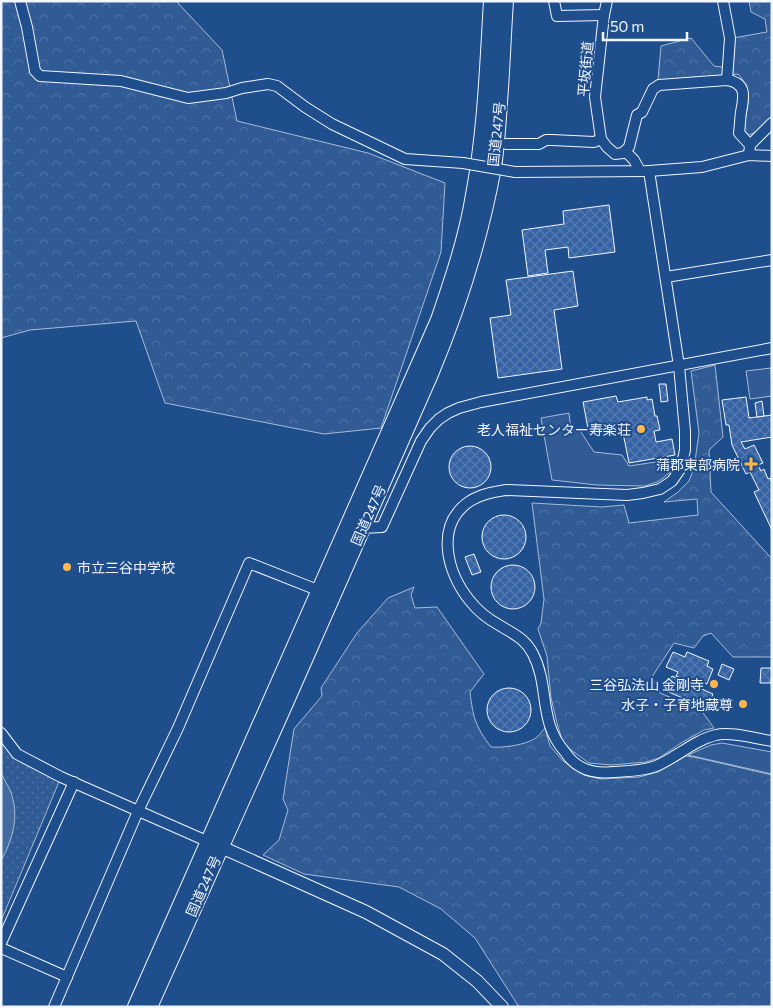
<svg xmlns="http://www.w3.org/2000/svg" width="773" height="1008" font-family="Commissioner,'Noto Sans JP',sans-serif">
	<defs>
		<pattern id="forest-crowns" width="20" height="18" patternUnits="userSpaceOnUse" patternTransform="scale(1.25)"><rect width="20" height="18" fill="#305b95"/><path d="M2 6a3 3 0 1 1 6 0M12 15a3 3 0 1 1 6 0" fill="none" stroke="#4e73a5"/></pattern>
		<pattern id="park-dots" width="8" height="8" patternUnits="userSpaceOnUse" patternTransform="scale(1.25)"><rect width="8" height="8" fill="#305b95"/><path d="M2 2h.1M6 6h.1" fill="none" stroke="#4e73a5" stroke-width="1.8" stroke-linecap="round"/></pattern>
		<pattern id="building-cross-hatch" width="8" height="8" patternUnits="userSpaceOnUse" patternTransform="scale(1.25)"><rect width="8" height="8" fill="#3563a3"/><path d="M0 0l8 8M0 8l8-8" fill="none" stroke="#537ab1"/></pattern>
	</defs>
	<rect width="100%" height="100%" fill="#1f4e8c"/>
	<g fill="#305b95" stroke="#a8bbd7">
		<path d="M771,368L772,396L750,399L746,371Z"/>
		<path d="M569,413L571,431L579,429L594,452L622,455L629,466L676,459L674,465L670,472L663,478L657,482L645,486L597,485L552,480L541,418Z"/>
		<path d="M722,743L772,752V774L688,755L711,745Z"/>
	</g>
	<g fill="url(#forest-crowns)" stroke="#a8bbd7">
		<path d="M1,1H176L222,50L237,121L368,153L445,183L441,252L381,428L324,434L165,403L136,321L30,330L1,338Z"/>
		<path d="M749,1H772V116C765,123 758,132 749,135L743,130C747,109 754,91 738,74L717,77L676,80H658L661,46L691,38L714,66L731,68L733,38L767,32L765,19L751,12Z"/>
		<path d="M715,365L723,437L709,450L711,492L772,559V657H733L711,633L703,636L694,648L674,643L652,677L660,693L701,710L714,728L704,730L681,743L659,758L646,762L611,765L589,763L571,750L563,742L558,727L551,698L547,656L538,629L541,623L544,599L532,503L602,507L624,505L629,523L698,515L697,499L664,502L678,492L689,481L694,468L699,433L691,371Z"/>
		<path d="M414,587L411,595L415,608L437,607L484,674L470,692C473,717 475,726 491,747C504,748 525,745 536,738C539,736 542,731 545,728L550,746L563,761L584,775L601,779L639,777L658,772L685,756L694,757L772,775V1007H519L475,938L441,909L399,887L304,874L263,855L279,840L288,810L283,799L294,729L322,696L321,688L357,633L388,598Z"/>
	</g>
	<path fill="url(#park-dots)" stroke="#a8bbd7" d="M1,733L17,754L61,777L1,921Z"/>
	<path fill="#446ba0" stroke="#a8bbd7" d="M1,773C4,779 7,784 10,790C20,815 13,839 1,861Z"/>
	<g fill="url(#building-cross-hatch)" stroke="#f2f6ff">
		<path d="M609,205L615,252L569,258L568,247L545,250L548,273L528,276L522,230L564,224L563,211Z"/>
		<path d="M573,271L578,306L554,310L562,369L498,378L490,318L511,315L506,280Z"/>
		<path d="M659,384H666L668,401L661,402Z"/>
		<path d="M616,396L618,402L647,397V400L652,399L655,416H657L660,430L654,431L656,442L672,439L675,455L629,463L622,428L589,434L583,402Z"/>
		<path d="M746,397L749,418L772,415V437L741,442L745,449L754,445L763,463L758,465L761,471L764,469L768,479L770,478L772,482V530L754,492L759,490L750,472L746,474L732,445L729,425H726L722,400Z"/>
		<path d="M762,401L764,416L757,417L755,403Z"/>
		<circle cx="470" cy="467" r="21"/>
		<circle cx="504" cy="537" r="22"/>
		<path d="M474,554L481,572L472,575L465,557Z"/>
		<circle cx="513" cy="587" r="22"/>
		<path d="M673,652L685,657L687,652L709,661L707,666L713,669L707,684L701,681L699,686L676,676L678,672L666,667Z"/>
		<path d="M722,664L734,669L729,680L718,675Z"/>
		<path d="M761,668H772L771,683H760Z"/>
		<path d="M672,676L713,694L707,708L666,691Z"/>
		<circle cx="509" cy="710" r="22"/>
	</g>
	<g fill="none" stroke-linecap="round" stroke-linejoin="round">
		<g stroke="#f2f6ff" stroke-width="12">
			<g id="minor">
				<path d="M20,1L27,27L35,71L40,76L121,81L188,98L226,93L242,88L268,84L277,86L305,107L332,124L405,159L463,163"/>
				<path d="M554,1L557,16L604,15"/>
				<path d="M607,1L604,15L595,97L601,139L607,147L615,154L623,153L629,147L637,115L642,112L653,89L659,85L727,80C747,83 744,97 741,112C740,119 740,126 739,133L750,145L749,155"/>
				<path d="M723,1L730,38L727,80"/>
				<path d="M506,144H539L546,140H552L594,142L601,139"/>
				<path d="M750,145L772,123"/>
				<path d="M625,151L634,160L640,171"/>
				<path d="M649,171L679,366L685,431V450L681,468L672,481L660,489L643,493L627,495L506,490C494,492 481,494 470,501C434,525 447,573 470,601C478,611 488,619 499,625C513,634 525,638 533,654C550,687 538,722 565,752C569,758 575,764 581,767C591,773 604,773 615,772C628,771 643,771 656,766C676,758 694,740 716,735C730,731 757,739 772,741"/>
				<path d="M515,172L649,171L702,167L749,155L772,156"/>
				<path d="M666,277L772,260"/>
				<path d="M362,528L382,527L421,441L430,428L439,419L448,413L459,408L481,402L772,348"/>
				<path d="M1,733L17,754L61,777L209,842"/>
				<path d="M1,943L74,782"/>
				<path d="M1,948L67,977"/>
				<path d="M54,1007L138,811L178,728L249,563L320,591"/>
			</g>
		</g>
		<g stroke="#f2f6ff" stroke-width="14">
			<path id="tertiary" d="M221,847L366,912L443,954L477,981L502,1007"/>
		</g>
		<g stroke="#f2f6ff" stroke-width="18">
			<g id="trunk">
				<path d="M136,1007L439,320C453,279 467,238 474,195C486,131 488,66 492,1"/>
				<path d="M149,1007L285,703L430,374C458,307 480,239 493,167C497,141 498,115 500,88C502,59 503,30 505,1"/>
			</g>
		</g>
		<use href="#minor" stroke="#1f4e8c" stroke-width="10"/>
		<use href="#tertiary" stroke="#1f4e8c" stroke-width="12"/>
		<use href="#trunk" stroke="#1f4e8c" stroke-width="16"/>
		<g stroke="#f2f6ff" stroke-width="12" stroke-linecap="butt">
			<path id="minor-bridge" d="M463,163L515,172"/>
		</g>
		<use href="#minor-bridge" stroke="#1f4e8c" stroke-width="10"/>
	</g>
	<g fill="#ffb74d" stroke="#1f4e8c" stroke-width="2">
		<circle cx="641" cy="429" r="5"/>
		<path d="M748.5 456.5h5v5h5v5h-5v5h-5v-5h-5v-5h5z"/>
		<circle cx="67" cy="567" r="5"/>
		<circle cx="714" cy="684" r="5"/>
		<circle cx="743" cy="704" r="5"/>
	</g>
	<g text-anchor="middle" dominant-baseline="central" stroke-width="4" stroke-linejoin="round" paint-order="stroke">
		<g font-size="14" fill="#f2f6ff" stroke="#1f4e8c">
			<text transform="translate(585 69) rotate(-85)">平坂街道</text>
			<text transform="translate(496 134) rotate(-84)">国道247号</text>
			<text transform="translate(368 515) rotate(-66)">国道247号</text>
			<text transform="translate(203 886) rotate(-66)">国道247号</text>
		</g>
		<g font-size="14" fill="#f2f6ff" stroke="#1f4e8c" text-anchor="end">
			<text x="631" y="429">老人福祉センター寿楽荘</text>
			<text x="740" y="464">蒲郡東部病院</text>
			<text x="77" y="567" text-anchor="start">市立三谷中学校</text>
			<text x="704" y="684">三谷弘法山 金剛寺</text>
			<text x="733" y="704">水子・子育地蔵尊</text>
		</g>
	</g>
	<rect width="773" height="1008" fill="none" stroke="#f2f6ff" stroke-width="5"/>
	<path d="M603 32v8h84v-8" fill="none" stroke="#f2f6ff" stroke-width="2.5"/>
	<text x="610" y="32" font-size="15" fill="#f2f6ff" stroke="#1f4e8c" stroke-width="4" paint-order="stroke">50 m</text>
</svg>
